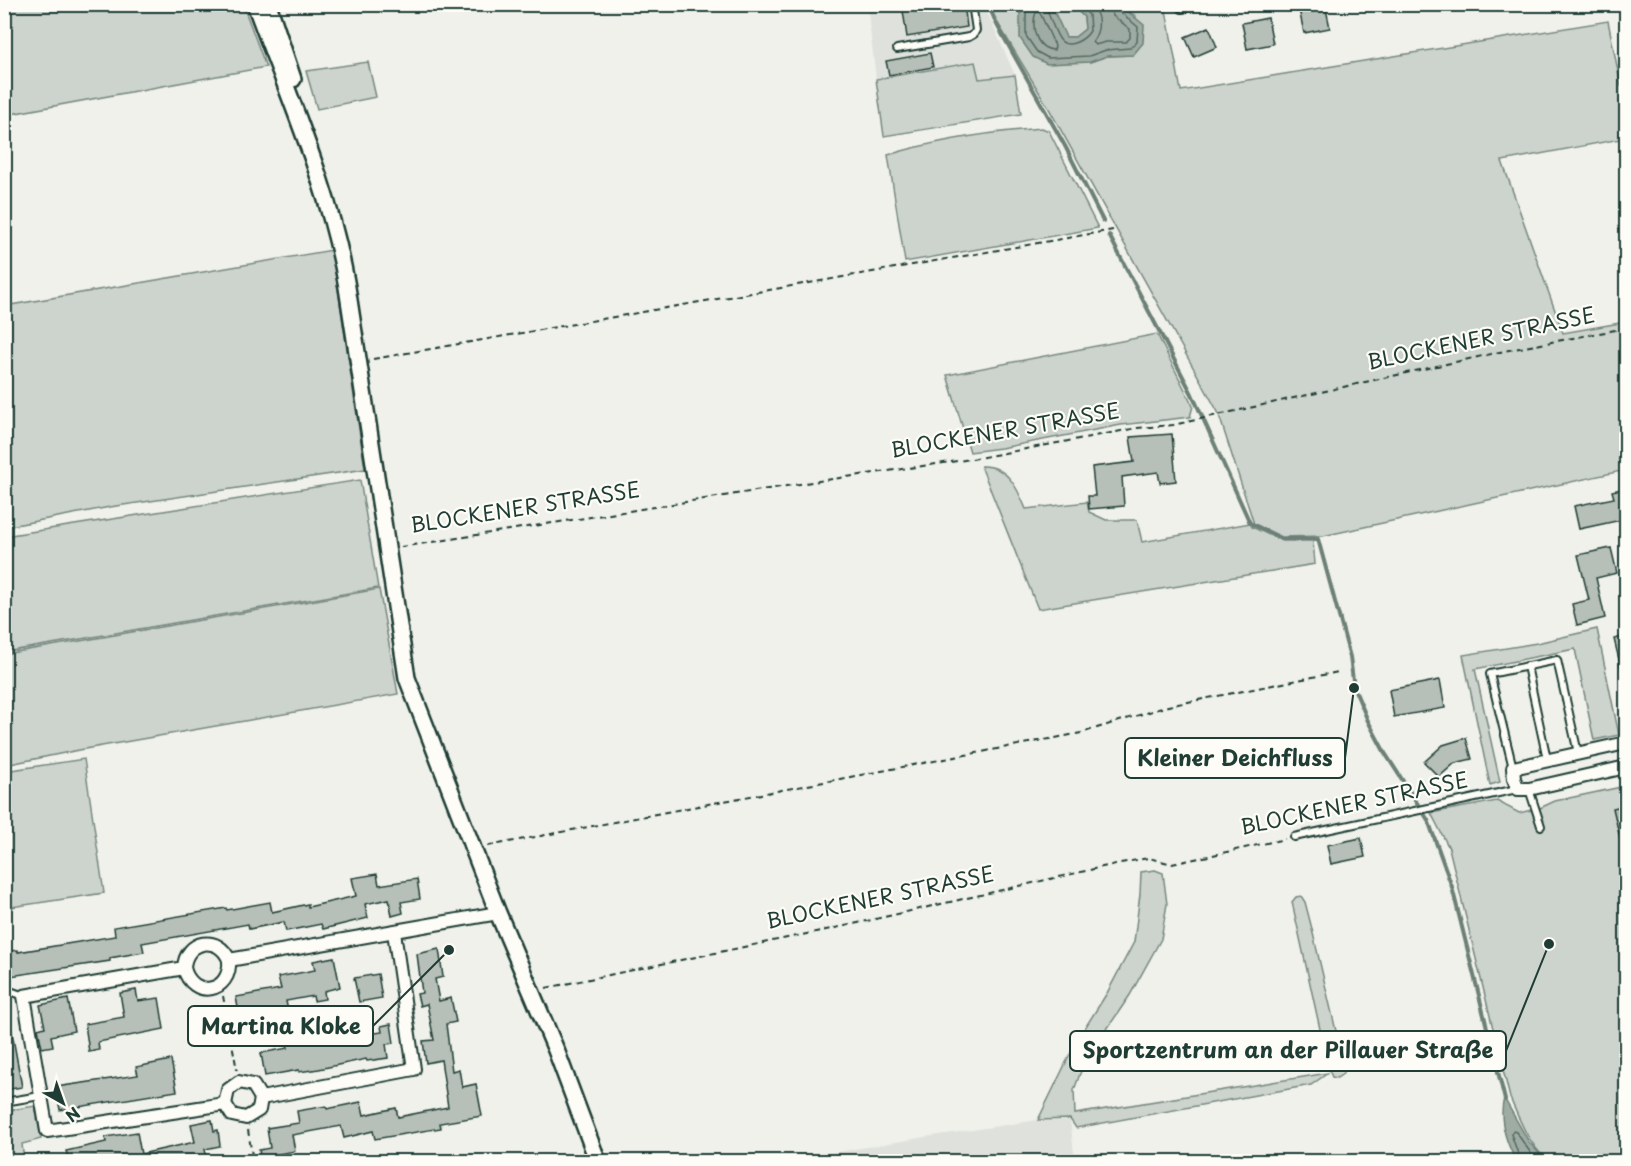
<svg xmlns="http://www.w3.org/2000/svg" width="1631" height="1166" font-family="'Playpen Sans',sans-serif">
	<rect width="100%" height="100%" fill="#f0f1eb"/>
	<filter id="ink" filterUnits="userSpaceOnUse"><feTurbulence type="fractalNoise" baseFrequency=".0167" numOctaves="2"/><feDisplacementMap in="SourceGraphic" scale="12" xChannelSelector="R" yChannelSelector="G"/><feConvolveMatrix kernelMatrix="1 2 1 2 8 2 1 2 1" color-interpolation-filters="sRGB"/></filter>
	<g filter="url(#ink)">
		<g fill="#dfe2dc">
			<path d="M867,5H984L1015,75L979,79L975,62L876,79Z"/>
			<path d="M1070,1119L1075,1161L779,1162L925,1137L1038,1120Z"/>
		</g>
		<g fill="#cdd3cd" stroke="#768880" stroke-width="1.5">
			<path d="M5,4L243,5L266,67L5,115Z"/>
			<path d="M987,5H1020L1021,18L1090,62L1107,56L1133,55L1136,16L1120,5H1165L1181,91L1608,21L1621,86L1626,85V138L1502,161L1563,333L1626,322V470L1323,536L1282,537L1254,524L1218,412L1048,107Z"/>
			<path d="M1051,5H1072L1084,17L1085,29L1075,37H1065Z"/>
			<path d="M368,62L376,97L317,109L306,71Z"/>
			<path d="M975,62L979,79L1015,75L1021,114L884,136L876,79Z"/>
			<path d="M1042,128L1049,131L1098,228L905,262L888,155C937,140 991,132 1042,128Z"/>
			<path d="M332,250L365,469L110,507L5,527V306Z"/>
			<path d="M1157,334L1193,406L1190,417L1121,425L1001,448L970,452L947,375Z"/>
			<path d="M981,466C1007,465 1017,487 1026,509L1087,502L1089,512L1106,520H1137L1142,542L1250,523L1252,527L1282,541H1313L1315,564L1038,609Z"/>
			<path d="M360,480L378,588L5,652V536Z"/>
			<path d="M379,589L398,694L79,750L5,765V654Z"/>
			<path d="M1597,629L1619,735L1594,740L1575,649L1475,669L1500,782L1490,785L1463,655L1537,643Z"/>
			<path d="M84,759L104,893L5,908V771Z"/>
			<path d="M1626,786V1161H1548C1529,1145 1520,1121 1510,1098L1449,848L1431,813L1497,801L1519,813L1540,808L1555,801Z"/>
			<path d="M1155,870L1163,873L1167,904L1161,939L1130,995L1084,1063L1074,1090L1075,1114L1328,1073L1311,1085L1076,1128L1070,1119L1038,1120L1076,1042L1107,993L1134,942L1140,894L1141,872Z"/>
			<path d="M1301,896L1305,902L1311,925L1345,1069L1344,1073L1337,1078L1332,1077L1329,1070L1292,902L1296,897Z"/>
			<path d="M35,1106L41,1139L22,1144L24,1161H5V1111Z"/>
		</g>
		<g fill="#9faca4" stroke="#6c8077" stroke-width="1.5">
			<path d="M1020,5H1051L1066,37H1075L1085,29L1084,17L1072,5H1120L1144,25L1143,43L1133,55L1107,56L1090,62L1047,64L1033,57L1020,38Z"/>
			<path d="M1504,1098L1529,1142L1546,1161H1516C1506,1142 1498,1120 1504,1098Z"/>
		</g>
		<g fill="none" stroke-linecap="round" stroke-linejoin="round">
			<g stroke="#526961" stroke-width="1.5">
				<path d="M1026,4V36L1037,52L1048,58L1089,56L1106,50L1130,48L1137,41L1138,27L1119,11L1117,4"/>
				<path d="M1046,4C1047,11 1056,36 1061,41C1070,49 1085,39 1090,31L1089,15L1080,4"/>
				<path d="M1090,4C1101,15 1101,30 1092,42L1095,45L1106,42H1126L1130,38V29L1113,16L1109,4"/>
				<path d="M1036,12L1040,13L1055,46L1054,50C1035,49 1031,26 1036,12Z"/>
				<path d="M1521,1162L1511,1134L1513,1131L1516,1132L1537,1162"/>
			</g>
			<g stroke="#6c8077" stroke-width="4">
				<path d="M988,4L997,25L1065,146L1103,221"/>
				<path d="M1109,235L1192,394L1250,523L1282,539H1318L1350,657L1354,688L1368,721L1385,753L1428,820L1452,887L1505,1100"/>
			</g>
		</g>
		<g fill="#b6bfb8" stroke="#1f3d34" stroke-width="1.5">
			<path d="M902,4H964L967,27L907,37Z"/>
			<path d="M1325,4L1330,28L1304,33L1299,9Z"/>
			<path d="M1268,18L1273,44L1247,49L1242,23Z"/>
			<path d="M1209,27L1217,47L1194,57L1185,37Z"/>
			<path d="M930,53L933,67L889,75L886,61Z"/>
			<path d="M1172,434L1176,481L1160,483L1158,472L1122,477L1124,506L1089,509L1088,496H1095L1092,467L1134,462L1130,437Z"/>
			<path d="M1626,488V519L1579,529L1574,506L1614,498L1612,491Z"/>
			<path d="M1611,548L1617,573L1596,578L1605,618L1577,625L1572,604L1589,600L1578,555Z"/>
			<path d="M1626,636V671L1622,672L1614,639Z"/>
			<path d="M1440,680L1445,708L1394,717L1389,690Z"/>
			<path d="M1466,738L1472,759L1455,763L1439,777L1424,762L1443,745Z"/>
			<path d="M1626,805V846L1622,847L1613,808Z"/>
			<path d="M1361,838L1365,857L1331,864L1327,845Z"/>
			<path d="M377,874L379,885L417,879L420,899L401,902L403,913L392,916L389,899L365,904L368,918L323,929L321,924L286,931L284,922L249,929L248,924L142,943L144,952L110,958V961L4,977V952L18,950V952L115,936L114,927L226,908L227,910L270,902L272,912L308,904V907L356,896L352,878Z"/>
			<path d="M439,949L443,977L435,979L439,1001L451,998L456,1022L446,1024L452,1071L459,1069L462,1087L476,1084L482,1116L440,1123L441,1128L375,1139L373,1131L344,1138L341,1126L292,1135L295,1151L273,1155L274,1160L261,1161L259,1150L270,1148L267,1128L299,1123L297,1111L326,1106L327,1109L361,1102L364,1115L396,1108L398,1117L448,1107L441,1060L426,1063L423,1041L434,1040L427,1004L420,1006L417,994L422,993L417,954Z"/>
			<path d="M334,957L340,987L324,991L325,999L314,1001L313,996L286,1001L288,1011L240,1019L236,997L281,989L278,977L315,970L313,961Z"/>
			<path d="M378,974L382,998L359,1002L354,978Z"/>
			<path d="M136,990L138,1001L159,998L164,1029L98,1042L99,1050L89,1052L85,1024L124,1017L120,993Z"/>
			<path d="M68,999L74,1031L51,1036L53,1046L42,1048L38,1029L45,1027L40,1005Z"/>
			<path d="M391,1024L394,1043L386,1044L388,1058L367,1061L366,1059L319,1069L299,1072V1070L265,1076L261,1053L288,1048L287,1043L299,1041V1043L333,1037L334,1043L363,1038V1035L382,1032L381,1026Z"/>
			<path d="M4,1027H11L22,1087L4,1090Z"/>
			<path d="M171,1060L177,1091L60,1110L56,1087L138,1075L136,1067Z"/>
			<path d="M212,1120L214,1131L218,1130L220,1146L205,1149L207,1161H69L66,1151L106,1142L105,1137L137,1132L141,1154L195,1142L191,1124Z"/>
		</g>
		<g fill="none" stroke-linecap="round" stroke-linejoin="round">
			<g stroke="#1f3d34" stroke-width="10">
				<g id="service">
					<path d="M897,49L969,37L974,34L976,30L972,4"/>
					<path d="M1527,666L1547,759"/>
					<path d="M1513,768L1490,674L1557,660L1578,753"/>
					<path d="M1529,789L1541,826"/>
					<path d="M1294,837L1517,789"/>
					<path d="M4,994L13,992L24,996"/>
					<path d="M4,1102L40,1096"/>
				</g>
			</g>
			<g stroke="#1f3d34" stroke-width="16">
				<g id="minor">
					<path d="M1183,6L1189,4"/>
					<path d="M1626,743L1513,768L1514,779L1518,789H1529L1626,767"/>
					<path d="M394,932L414,1069L261,1098L259,1110L246,1118L232,1115L225,1104L47,1131L24,996L184,968C185,940 219,934 229,960L498,913"/>
					<path d="M184,968C192,1000 232,993 229,960"/>
					<path d="M225,1104L228,1090L239,1082L253,1085L261,1098"/>
				</g>
			</g>
			<g stroke="#1f3d34" stroke-width="20">
				<g id="tertiary">
					<path d="M255,4C289,98 330,188 347,287L407,678L498,913L556,1050L598,1162"/>
					<path d="M268,4L293,79"/>
				</g>
			</g>
			<g stroke="#1f3d34" stroke-width="2" stroke-dasharray="6 4.5" stroke-linecap="butt">
				<path d="M373,359L1113,230"/>
				<path d="M401,547L812,482L978,458L1137,428L1173,425L1509,350L1626,328"/>
				<path d="M488,846L1081,733L1168,706L1338,672"/>
				<path d="M546,988L845,926L1120,863L1149,858L1172,864L1285,839"/>
				<path d="M223,996L237,1070"/>
				<path d="M1626,1041L1625,1042L1626,1049"/>
				<path d="M248,1130L253,1162"/>
			</g>
			<use href="#service" stroke="#fdfcf7" stroke-width="6"/>
			<use href="#minor" stroke="#fdfcf7" stroke-width="12"/>
			<use href="#tertiary" stroke="#fdfcf7" stroke-width="15"/>
		</g>
	</g>
	<g text-anchor="middle" dominant-baseline="central" stroke-width="4.5" stroke-linejoin="round" paint-order="stroke">
		<g font-size="21" fill="#1f3d34" stroke="#fdfcf7">
			<text transform="translate(1481 337) rotate(-12)">BLOCKENER STRASSE</text>
			<text transform="translate(1005 429) rotate(-10)">BLOCKENER STRASSE</text>
			<text transform="translate(525 506) rotate(-9)">BLOCKENER STRASSE</text>
			<text transform="translate(1354 802) rotate(-12)">BLOCKENER STRASSE</text>
			<text transform="translate(880 896) rotate(-12)">BLOCKENER STRASSE</text>
		</g>
	</g>
	<path fill="none" stroke="#1f3d34" stroke-width="2" d="M1354 688L1345 758M449 950L373 1026M1549 944L1506 1051"/>
	<g fill="#1f3d34" stroke="#fdfcf7" stroke-width="2">
		<circle cx="1354" cy="688" r="6"/>
		<circle cx="449" cy="950" r="6"/>
		<circle cx="1549" cy="944" r="6"/>
	</g>
	<g fill="#fdfcf7" stroke="#1f3d34" stroke-width="2">
		<rect x="1125" y="738" width="220" height="40" rx="6"/>
		<rect x="188" y="1006" width="185" height="40" rx="6"/>
		<rect x="1070" y="1031" width="436" height="40" rx="6"/>
	</g>
	<g font-size="22" text-anchor="middle" font-weight="bold" fill="#1f3d34">
		<text x="1235" y="766">Kleiner Deichfluss</text>
		<text x="281" y="1034">Martina Kloke</text>
		<text x="1288" y="1058">Sportzentrum an der Pillauer Straße</text>
	</g>
	<rect width="1631" height="1166" fill="none" stroke="#fdfcf7" stroke-width="24"/>
	<rect x="12" y="12" width="1607" height="1142" fill="none" stroke="#1f3d34" stroke-width="2" filter="url(#ink)"/>
	<g transform="translate(63 1103) rotate(140)" stroke="#fdfcf7" stroke-width="4.5" paint-order="stroke">
	<path d="M0-4.5L10 22L0 15L-10 22Z" fill="#1f3d34"/>
	<text y="-9" font-size="16" font-weight="bold" text-anchor="middle" fill="#1f3d34">N</text>
	</g>
</svg>
